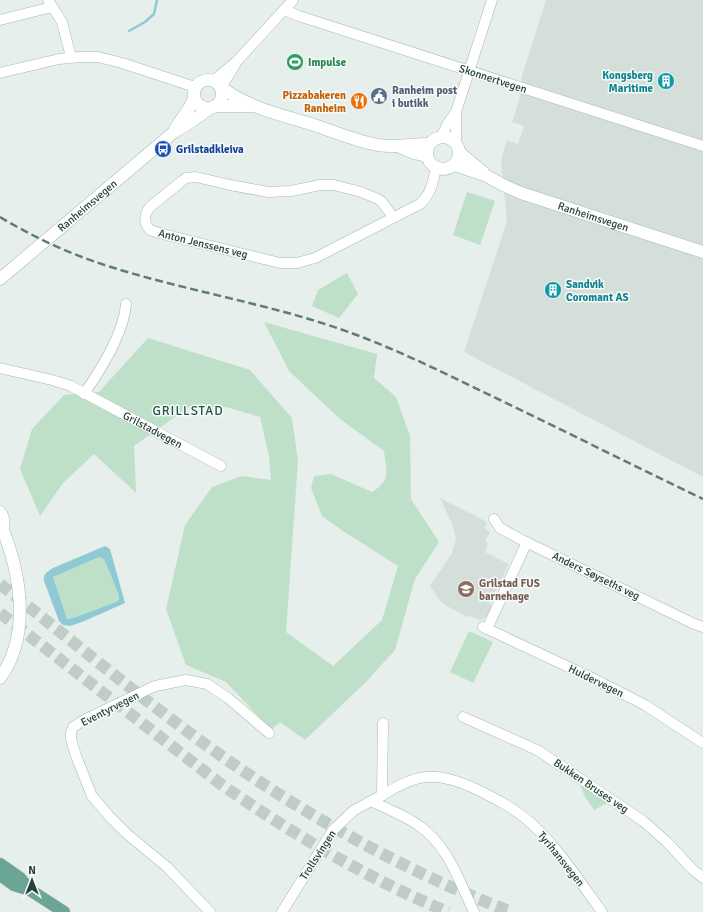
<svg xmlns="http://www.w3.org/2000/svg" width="703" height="912" font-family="Signika,sans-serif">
	<rect width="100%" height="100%" fill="#e6efeb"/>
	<g fill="#d4dfda">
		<path d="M546,0H703V477L464,352L507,221L501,160L507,140L518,144L524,126L512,122L519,101L522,76Z"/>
		<path d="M440,498L487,522L484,528L490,532L485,542L488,543L485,552L509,564L490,602L491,608L487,617L481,620L469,616L468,617L445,605L440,601L430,586L452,553L456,539L453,526Z"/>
	</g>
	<g fill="#bfe0c8">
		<path d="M467,192L495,201L480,245L453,235Z"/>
		<path d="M347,273L358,294L339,318L312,306L318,290Z"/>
		<path d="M264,322L377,354L374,378L396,397L410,436L411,499L439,542L415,579L395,650L367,681L305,740L280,722L271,730L226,682L186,665L166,609L185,525L212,487L242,476L271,480L269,456L260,417L226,407H189L134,446L136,493L94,454L63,483L40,516L20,469L32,429L64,395L99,392L148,338L250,370L292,418L298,461L286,632L333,666L382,620L398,566L343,531L322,516L311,488L314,476L331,474L372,492C392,480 386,470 384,451L340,419L289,371Z"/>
		<path d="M99,557L104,559L119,595V600L116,602L76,617L67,619L53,577Z"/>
		<path d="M469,631L493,642L473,683L450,672Z"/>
		<path d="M579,782L609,802L594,810L585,797Z"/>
	</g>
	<path fill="#8ec9d4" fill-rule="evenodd" d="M105,546L110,549L125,603L82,622L70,626L63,625L59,621L44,581C43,574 47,572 53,568ZM99,557L104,559L119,595V600L116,602L76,617L67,619L53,577Z"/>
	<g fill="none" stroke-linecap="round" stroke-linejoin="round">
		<path stroke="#8ec9d4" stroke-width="2.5" d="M129,31L145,22L154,14L157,0"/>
		<g stroke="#bfccc8" stroke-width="12" stroke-dasharray="12 6" stroke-linecap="butt">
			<path d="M0,584C78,645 154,710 236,766C321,824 416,876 512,912"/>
			<path d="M0,613L222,785C294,835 367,878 448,912"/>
		</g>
		<g stroke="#a8b8b2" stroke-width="11">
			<g id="street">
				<path d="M48,0L62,22L71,57"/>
				<path d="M284,10L299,16L703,146"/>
				<path d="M0,20L52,7"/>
				<path d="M0,73L59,59L80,57H98L122,63L195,87"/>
				<path d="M213,81L237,61L293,0"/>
				<path d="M221,87L235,65"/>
				<path d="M441,137L448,123L456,112"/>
				<path d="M456,143V112L492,0"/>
				<path d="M393,217L382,202L378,199L361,192L334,185H320L291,191L268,192L230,185L196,177L186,178L182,181L150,207C144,215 143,222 150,230L159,233L280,263H297L315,258L420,204C431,194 433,182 436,168"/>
				<path id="s1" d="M0,368L52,380L71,386L221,466"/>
				<path d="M84,394C100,371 124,332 126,304"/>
				<path d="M494,519L500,528L522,540L692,623L703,627"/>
				<path d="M483,627L588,676L645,705L703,743"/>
				<path d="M487,629L527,542"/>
				<path d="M463,717L537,750L563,767L643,821L667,842L692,869L703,878"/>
				<path d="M382,796L383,723"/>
				<path d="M371,801C389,792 406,779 426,777C443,775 461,782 476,789C496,799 516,809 532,824C560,850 580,882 602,912"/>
				<path d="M210,912L167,867L127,834L109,816L92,796L76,756L71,739V733L73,727L86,719L155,686L186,680L207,684L228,698L269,733"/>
				<path d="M282,912L333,830L353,811L371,801C387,809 404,815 418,825C448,845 459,881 474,912"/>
			</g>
		</g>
		<g stroke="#a4bbb3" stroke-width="13">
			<g id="secondary">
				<circle cx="208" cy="94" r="14"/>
				<path d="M221,87C248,108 279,114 311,124C333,131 355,141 378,145C395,148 412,144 429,144"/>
				<path d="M217,106H251"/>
				<path d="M175,129L190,107L194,98"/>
				<circle cx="443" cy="153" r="16"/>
				<path d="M400,147L414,153L427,156"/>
				<path d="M459,152L483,172"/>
				<path id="s2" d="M455,165L487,176L503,185L521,193L703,252"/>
				<path id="s3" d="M0,279L174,132L186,125L209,109"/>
				<path d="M0,512C4,518 5,525 0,532"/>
				<path d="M0,678C31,635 21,574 2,528"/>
			</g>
		</g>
		<g stroke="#c2cac8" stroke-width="13">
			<g id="primary">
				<path d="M0,864L20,878L30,890L64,912"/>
				<path d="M0,875L14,885L30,890"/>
			</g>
		</g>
		<use href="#street" stroke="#fff" stroke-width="10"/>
		<use href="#secondary" stroke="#fff" stroke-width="12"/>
		<use href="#primary" stroke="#6aa596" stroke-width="12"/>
		<path stroke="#5f7d75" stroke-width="2.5" stroke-dasharray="8 4" stroke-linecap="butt" d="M0,217C35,238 72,255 111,267C187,291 265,303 340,329C395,348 448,375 500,400C568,433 635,466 703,499"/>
	</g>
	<defs>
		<g id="stadium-disc" transform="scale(0.9)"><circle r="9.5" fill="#2e9e5b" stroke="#f7fbf9"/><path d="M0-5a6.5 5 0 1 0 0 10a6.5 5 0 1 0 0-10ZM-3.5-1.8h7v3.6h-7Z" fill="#fff"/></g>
		<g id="building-disc" transform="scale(0.9)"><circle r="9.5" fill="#0f9aa8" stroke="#f7fbf9"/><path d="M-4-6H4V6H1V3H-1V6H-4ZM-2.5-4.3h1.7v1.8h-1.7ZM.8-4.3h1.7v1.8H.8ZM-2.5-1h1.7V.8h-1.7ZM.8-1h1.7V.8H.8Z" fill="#fff"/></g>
		<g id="civic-disc" transform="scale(0.9)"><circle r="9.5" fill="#5c6f8a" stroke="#f7fbf9"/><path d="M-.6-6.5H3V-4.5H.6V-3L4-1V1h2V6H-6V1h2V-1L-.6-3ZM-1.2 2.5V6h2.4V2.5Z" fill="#fff"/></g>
		<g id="restaurant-disc" transform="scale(0.9)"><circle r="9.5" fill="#e8710a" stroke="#f7fbf9"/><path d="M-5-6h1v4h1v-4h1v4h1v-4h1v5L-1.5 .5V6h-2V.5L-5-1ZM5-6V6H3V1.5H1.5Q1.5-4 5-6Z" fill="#fff"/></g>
		<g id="bus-disc" transform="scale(0.9)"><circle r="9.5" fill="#1a4fb4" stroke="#f7fbf9"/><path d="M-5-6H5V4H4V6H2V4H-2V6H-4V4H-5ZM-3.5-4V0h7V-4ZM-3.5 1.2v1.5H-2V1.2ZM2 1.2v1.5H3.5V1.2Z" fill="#fff"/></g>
		<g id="school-disc" transform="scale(0.9)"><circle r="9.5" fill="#8d6e63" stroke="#f7fbf9"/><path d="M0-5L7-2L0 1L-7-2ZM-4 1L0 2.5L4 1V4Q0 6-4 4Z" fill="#fff"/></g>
	</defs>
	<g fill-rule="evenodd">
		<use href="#stadium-disc" x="295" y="62"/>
		<use href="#building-disc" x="666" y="81"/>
		<use href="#civic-disc" x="379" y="96"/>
		<use href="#restaurant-disc" x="359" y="101"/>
		<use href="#bus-disc" x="163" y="149"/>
		<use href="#building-disc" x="553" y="290"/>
		<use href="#school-disc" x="466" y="589"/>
	</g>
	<g text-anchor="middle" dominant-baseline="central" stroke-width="3" stroke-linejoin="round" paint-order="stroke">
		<g font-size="11" font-weight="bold" fill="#27864d" stroke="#f7fbf9" text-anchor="start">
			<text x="308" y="62">Impulse</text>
		</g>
		<g font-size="11" font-weight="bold" fill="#0d838f" stroke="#f7fbf9" text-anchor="end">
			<text x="653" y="75">Kongsberg<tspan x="653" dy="13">Maritime</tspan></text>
			<text x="566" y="284" text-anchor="start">Sandvik<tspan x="566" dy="13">Coromant AS</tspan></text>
		</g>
		<g font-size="11" fill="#24423a" stroke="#f7fbf9">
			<text transform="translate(493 79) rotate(18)">Skonnertvegen</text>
			<text stroke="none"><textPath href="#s3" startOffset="114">Ranheimsvegen</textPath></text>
			<text stroke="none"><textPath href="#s2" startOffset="148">Ranheimsvegen</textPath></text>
			<text transform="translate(203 244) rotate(14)">Anton Jenssens veg</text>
			<text stroke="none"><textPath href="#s1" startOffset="166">Grilstadvegen</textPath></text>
			<text transform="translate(596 576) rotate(26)">Anders Søyseths veg</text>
			<text transform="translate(596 681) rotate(26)">Huldervegen</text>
			<text transform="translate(110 709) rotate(-27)">Eventyrvegen</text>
			<text transform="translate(591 786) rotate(34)">Bukken Bruses veg</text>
			<text transform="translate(318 855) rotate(-57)">Trollsvingen</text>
			<text transform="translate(561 859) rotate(51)">Tyrihansvegen</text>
		</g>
		<g font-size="11" font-weight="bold" fill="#4e5e75" stroke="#f7fbf9" text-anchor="start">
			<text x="392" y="90">Ranheim post<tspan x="392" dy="13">i butikk</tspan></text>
		</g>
		<g font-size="11" font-weight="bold" fill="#c56008" stroke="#f7fbf9" text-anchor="end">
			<text x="346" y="95">Pizzabakeren<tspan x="346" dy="13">Ranheim</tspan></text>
		</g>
		<g font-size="11" font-weight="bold" fill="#164399" stroke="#f7fbf9" text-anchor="start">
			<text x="176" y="149">Grilstadkleiva</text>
		</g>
		<g font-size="11" font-weight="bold" fill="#785e54" stroke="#f7fbf9" text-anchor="start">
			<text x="479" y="583">Grilstad FUS<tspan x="479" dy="13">barnehage</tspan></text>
		</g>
		<g font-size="13" letter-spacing="1" fill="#1f5548" stroke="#f7fbf9">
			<text x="188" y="411">GRILLSTAD</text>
		</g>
	</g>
	<g transform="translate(32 880)" stroke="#f7fbf9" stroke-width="3" paint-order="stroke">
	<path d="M0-3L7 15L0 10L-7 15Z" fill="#24423a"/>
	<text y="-6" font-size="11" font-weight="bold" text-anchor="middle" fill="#24423a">N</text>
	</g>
</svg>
